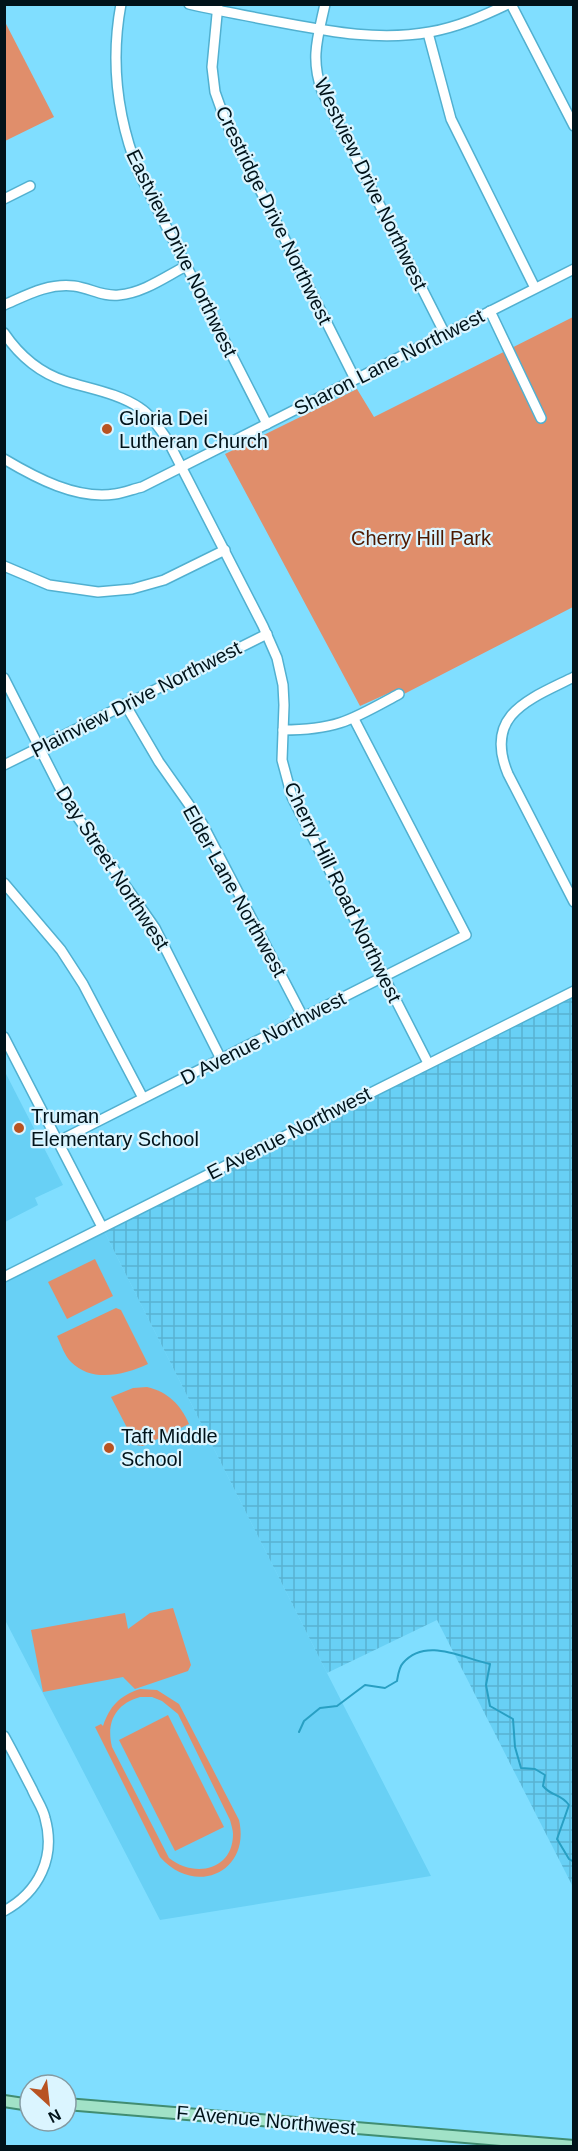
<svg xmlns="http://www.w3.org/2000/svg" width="578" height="2151" font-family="Helvetica,sans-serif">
	<defs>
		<pattern id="industrial-grid" width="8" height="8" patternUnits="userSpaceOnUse" patternTransform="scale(1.5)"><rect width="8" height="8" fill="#68d0f5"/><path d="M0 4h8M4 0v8" fill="none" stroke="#58b2d1"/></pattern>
	</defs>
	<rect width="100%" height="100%" fill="#80deff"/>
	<g fill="#68d0f5">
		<path d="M4,1070L63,1185L35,1198L38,1205L5,1222Z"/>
		<path d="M102,1227L327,1673L431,1876L160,1920L5,1620V1277Z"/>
	</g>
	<path fill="url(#industrial-grid)" d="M573,991V1887L437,1620L327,1673L102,1227Z"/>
	<g fill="#e08e6b" fill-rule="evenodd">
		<path d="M4,20L54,117L5,141H4Z"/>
		<path d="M573,317V607L404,694L400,688L360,706L225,454L357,389L374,417Z"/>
		<path d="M95,1259L113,1296L67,1319L48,1282Z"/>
		<path d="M116,1308L121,1310L148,1364C124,1375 92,1383 71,1362C65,1356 61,1345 57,1336Z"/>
		<path d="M147,1387C168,1392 180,1404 189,1424L143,1446L136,1445L111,1397L133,1388Z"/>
		<path d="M173,1608L191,1665L188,1671L135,1689L123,1677L43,1692L31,1630L125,1613L128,1629L150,1613Z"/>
		<path d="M140,1689L157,1690L179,1704L239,1820C251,1872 195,1897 160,1857L95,1727L101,1724L103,1726C110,1706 119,1696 140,1689ZM140,1697H152L162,1701L178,1714L230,1820C231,1824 233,1830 233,1834C233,1871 194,1878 169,1858L112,1747C106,1723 115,1704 140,1697Z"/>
		<path d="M168,1715L224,1827L175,1851L119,1740Z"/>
	</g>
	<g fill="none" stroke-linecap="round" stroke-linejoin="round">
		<path stroke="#289fc3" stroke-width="2" d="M299,1732L304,1721L320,1708L337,1706L365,1685L385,1688L397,1681C398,1675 399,1667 403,1663C426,1637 462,1658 490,1664L486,1685L490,1706L513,1719L515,1747L521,1768L535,1769L545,1775L543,1786C552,1797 560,1793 569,1805L557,1839L569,1859L574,1862"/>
		<g stroke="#51b0d0" stroke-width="12">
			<g id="minor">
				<path d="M121,4C110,63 117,118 139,173L267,424"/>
				<path d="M189,4C220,11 252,17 284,23C332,32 381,41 430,32C458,27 483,16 508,4"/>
				<path d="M218,4L212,67L215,92L225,120L355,379"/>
				<path d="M325,4C318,37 310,58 322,91L445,334"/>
				<path d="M511,4L574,126"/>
				<path d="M428,33L451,119L535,288"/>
				<path d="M4,199L30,186"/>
				<path d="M4,305C27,295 48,283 74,286C90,288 103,297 119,295C143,293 165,277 186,266"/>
				<path d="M490,311L541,418"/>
				<path d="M4,333C19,355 40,373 65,381C90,389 118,393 140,408C151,415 159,428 167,439L263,626L277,658L283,685L284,705L282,760L292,797L428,1063"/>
				<path d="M4,459C36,478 77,500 115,494C124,493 133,489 142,487L574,269"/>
				<path d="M4,566L49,585L98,592L132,589L164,580L225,550"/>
				<path d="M574,677C530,699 483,714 508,774L574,902"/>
				<path d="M4,678L67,802L155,928L221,1059"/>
				<path d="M125,704L159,762L202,823L303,1017"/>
				<path d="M283,730C338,730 353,719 399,694"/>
				<path d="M4,765L267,634"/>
				<path d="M4,883L61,950L83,984L143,1098"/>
				<path d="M4,1037L102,1227"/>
				<path d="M59,1141L466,935L354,719"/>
				<path d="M4,1277L574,991"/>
				<path d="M4,1736C14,1754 23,1772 32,1789C36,1799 43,1808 45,1818C56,1857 39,1892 4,1911"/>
			</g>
		</g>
		<g stroke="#418d72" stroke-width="14">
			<g id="major">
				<path d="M4,2101L30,2105"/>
				<path d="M66,2104L574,2146"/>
			</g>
		</g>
		<use href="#minor" stroke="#fff" stroke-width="9"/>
		<use href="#major" stroke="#a1e2c7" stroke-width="10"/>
	</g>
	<g fill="#b85322" stroke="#dbf5ff" stroke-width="2">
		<circle cx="107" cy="429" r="6"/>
		<circle cx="19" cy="1128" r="6"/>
		<circle cx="109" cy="1448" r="6"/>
	</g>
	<g text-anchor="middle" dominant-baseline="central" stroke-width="4.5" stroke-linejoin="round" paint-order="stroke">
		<g font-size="20" fill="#01131a" stroke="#dbf5ff">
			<text transform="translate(371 184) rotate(64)">Westview Drive Northwest</text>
			<text transform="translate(274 215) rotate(64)">Crestridge Drive Northwest</text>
			<text transform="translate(182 253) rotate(64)">Eastview Drive Northwest</text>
			<text transform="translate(389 362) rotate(-27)">Sharon Lane Northwest</text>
			<text transform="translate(136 699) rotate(-27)">Plainview Drive Northwest</text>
			<text transform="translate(113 868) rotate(57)">Day Street Northwest</text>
			<text transform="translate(235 891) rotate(61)">Elder Lane Northwest</text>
			<text transform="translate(343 892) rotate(64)">Cherry Hill Road Northwest</text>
			<text transform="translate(263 1038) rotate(-27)">D Avenue Northwest</text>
			<text transform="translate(289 1133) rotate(-27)">E Avenue Northwest</text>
			<text transform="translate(266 2120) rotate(5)">F Avenue Northwest</text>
		</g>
		<g font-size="20" fill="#01131a" stroke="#dbf5ff" text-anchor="start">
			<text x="119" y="418">Gloria Dei<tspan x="119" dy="23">Lutheran Church</tspan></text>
			<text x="31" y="1116">Truman<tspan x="31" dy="23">Elementary School</tspan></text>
			<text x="121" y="1436">Taft Middle<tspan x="121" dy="23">School</tspan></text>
		</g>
		<g font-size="20" fill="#4c1900" stroke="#dbf5ff">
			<text x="421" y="538">Cherry Hill Park</text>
		</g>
	</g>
	<rect width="578" height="2151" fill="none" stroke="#01131a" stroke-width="12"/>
	<g transform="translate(48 2103) rotate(153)"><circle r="28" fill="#dbf5ff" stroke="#849ba3" stroke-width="1.5"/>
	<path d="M0-4.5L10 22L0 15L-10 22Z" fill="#b85322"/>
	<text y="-9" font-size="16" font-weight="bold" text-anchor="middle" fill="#01131a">N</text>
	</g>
</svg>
